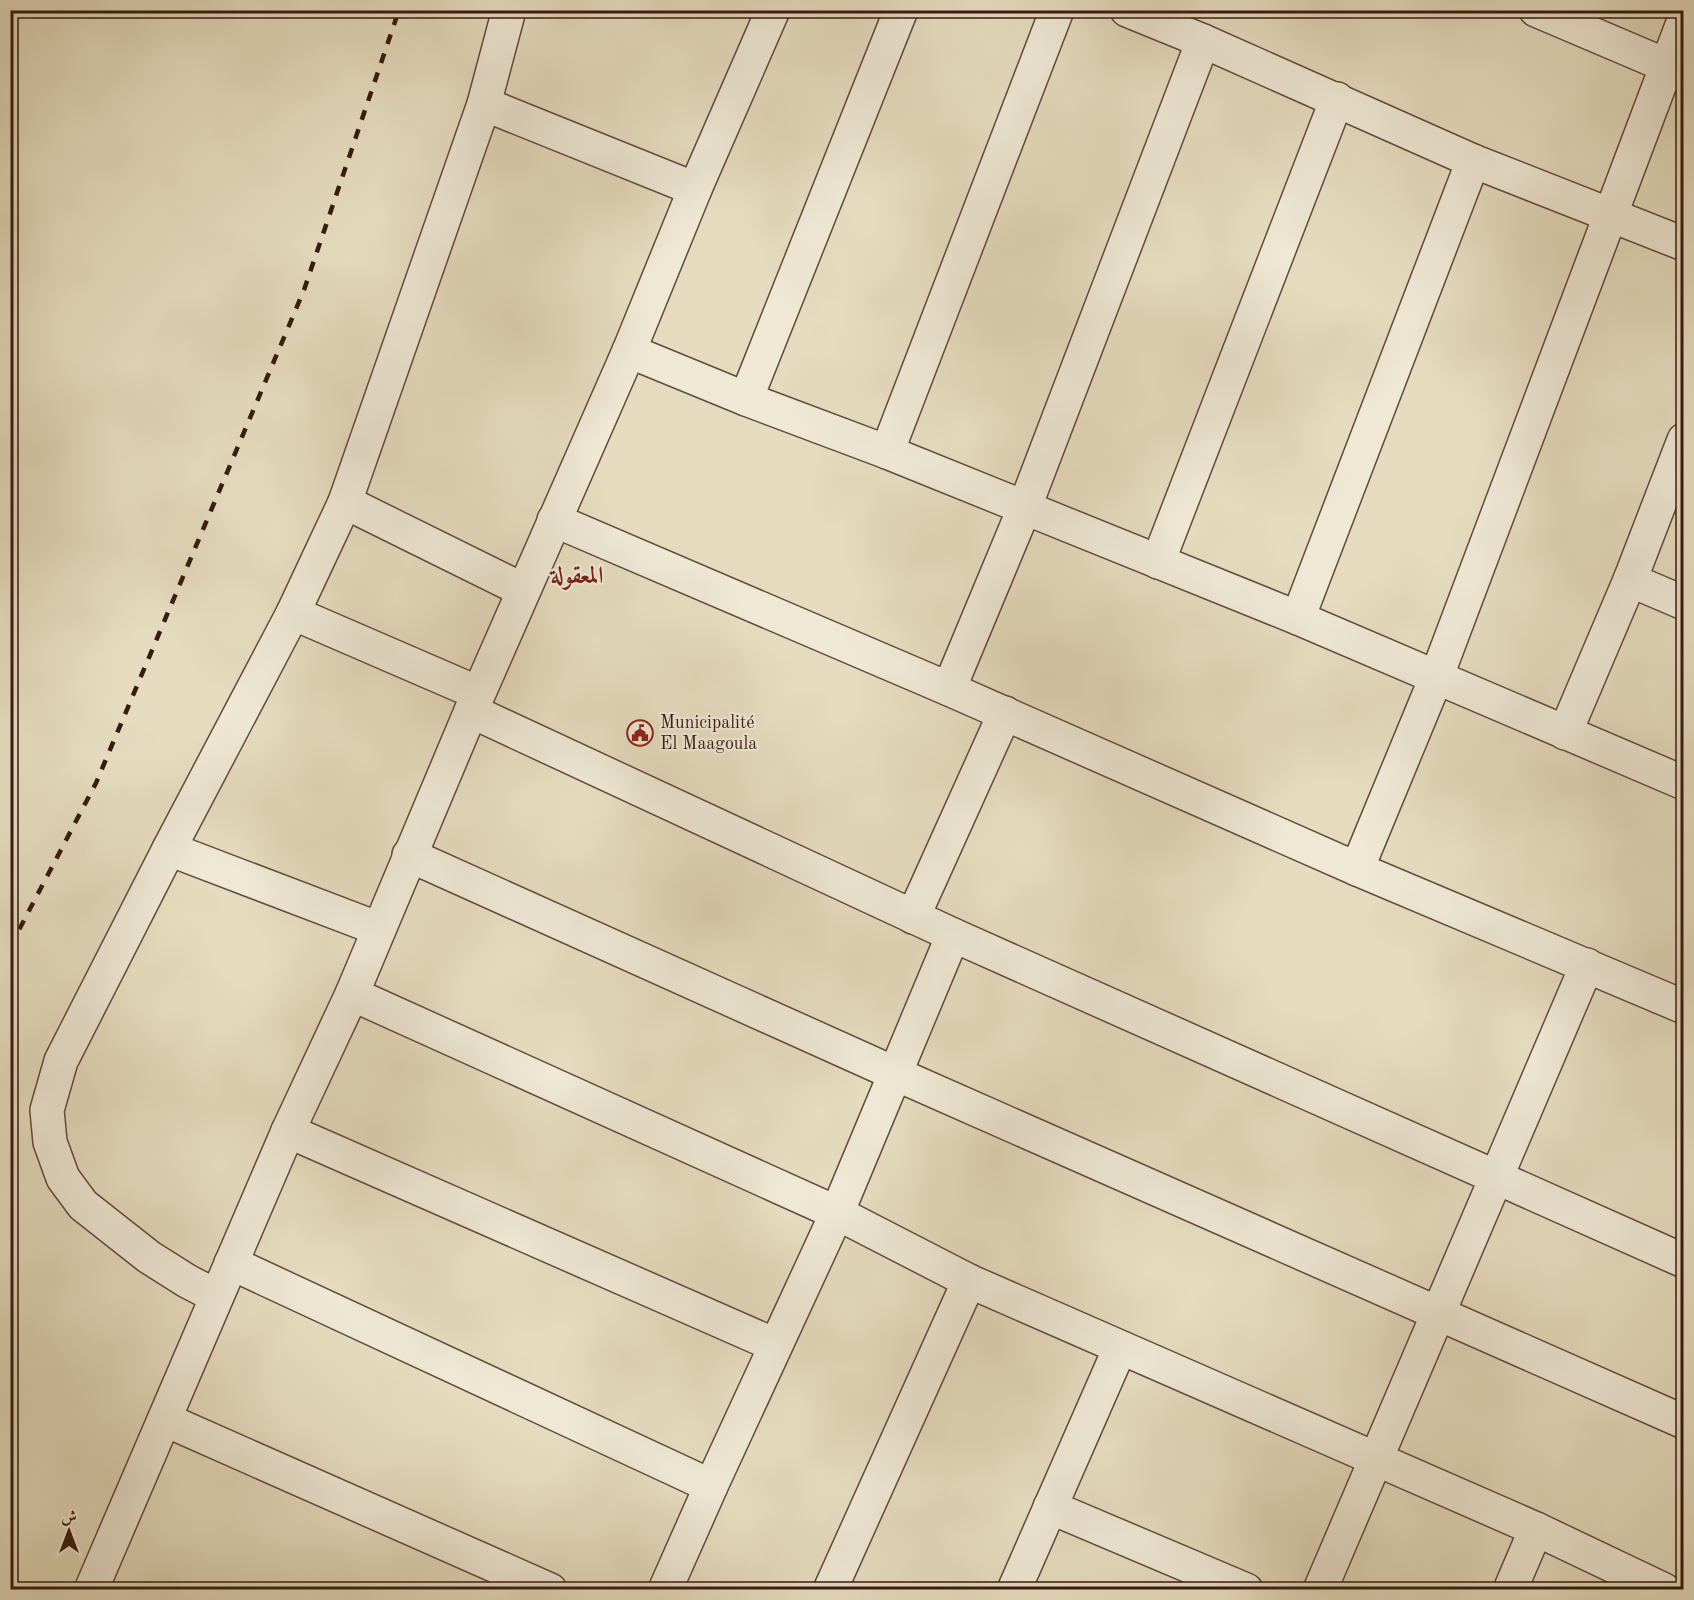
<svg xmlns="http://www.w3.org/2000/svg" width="1694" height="1600" font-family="'Old Standard TT',Amiri,serif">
	<rect width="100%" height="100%" fill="#e5dcbf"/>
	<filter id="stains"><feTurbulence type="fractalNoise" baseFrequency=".00333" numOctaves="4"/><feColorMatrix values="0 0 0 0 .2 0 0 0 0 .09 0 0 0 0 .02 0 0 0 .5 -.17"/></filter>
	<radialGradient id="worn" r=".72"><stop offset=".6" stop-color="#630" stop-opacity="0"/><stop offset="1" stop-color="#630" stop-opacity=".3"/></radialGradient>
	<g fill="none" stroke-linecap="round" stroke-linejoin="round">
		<g stroke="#624a3c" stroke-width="36">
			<g id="minor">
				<path d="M509,10L484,104L345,502L523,590"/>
				<path d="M1127,10L1203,41L1473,161L1684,244"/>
				<path d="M1536,10L1684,73"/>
				<path d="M484,104L695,189"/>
				<path d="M629,351L746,399L887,452L1298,618L1684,783"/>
				<path d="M746,399L901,10"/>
				<path d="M887,452L1057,10"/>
				<path d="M554,520L949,689L1357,869L1684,1007"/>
				<path d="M1158,562L1337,99"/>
				<path d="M1630,580L1684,603"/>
				<path d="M293,613L478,693"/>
				<path d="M1298,618L1473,161"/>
				<path d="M949,689L1024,509L1203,41"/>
				<path d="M471,711L953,935L1684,1261"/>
				<path d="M1565,733L1630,580L1684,440"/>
				<path d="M169,849L379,929"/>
				<path d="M409,855L896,1074L1684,1422"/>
				<path d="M1357,869L1436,678L1684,20"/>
				<path d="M913,917L1005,713"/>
				<path d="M352,994L837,1213L969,1281L1536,1529L1664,1590"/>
				<path d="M288,1131L775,1345"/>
				<path d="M231,1263L711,1486"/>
				<path d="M216,1296L187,1281L149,1257L83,1205L63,1178L50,1142L47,1110L61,1061L169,849L293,613L345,502"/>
				<path d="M166,1420L550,1590"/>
				<path d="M1050,1507L1246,1590"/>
				<path d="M91,1590L288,1131L352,994L471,711L629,351L695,189L773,10"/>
				<path d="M665,1590L711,1486L837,1213L953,935"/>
				<path d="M830,1590L969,1281"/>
				<path d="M1014,1590L1120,1348"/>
				<path d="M1320,1590L1587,965"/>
				<path d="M1510,1590L1536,1529"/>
			</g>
		</g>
		<use href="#minor" stroke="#eee8d5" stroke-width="33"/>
		<path stroke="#371a10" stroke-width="4.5" stroke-dasharray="10 10" stroke-linecap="butt" d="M10,947L96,783L304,290L399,10"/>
	</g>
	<defs>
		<g id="civic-ring" transform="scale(1.35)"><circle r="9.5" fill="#eee8d5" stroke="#8f2418" stroke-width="1.5"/><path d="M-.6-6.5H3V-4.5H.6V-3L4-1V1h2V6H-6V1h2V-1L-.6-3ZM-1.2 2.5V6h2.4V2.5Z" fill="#8f2418"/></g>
	</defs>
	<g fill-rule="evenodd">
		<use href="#civic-ring" x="640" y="733"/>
	</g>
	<g text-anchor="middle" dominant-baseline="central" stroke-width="4.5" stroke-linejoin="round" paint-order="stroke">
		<g font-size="18" fill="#371a10" stroke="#eee8d5" text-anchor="start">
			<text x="660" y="723">Municipalité<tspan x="660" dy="21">El Maagoula</tspan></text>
		</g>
		<g font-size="24" font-weight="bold" fill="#7a1f14" stroke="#eee8d5">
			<text x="577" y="577">المعقولة</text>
		</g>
	</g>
	<rect width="1694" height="1600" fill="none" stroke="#e5dcbf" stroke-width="36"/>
	<rect x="12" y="12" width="1670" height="1576" fill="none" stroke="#371a10" stroke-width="3"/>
	<rect x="18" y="18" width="1658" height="1564" fill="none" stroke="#371a10" stroke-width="1.5"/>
	<g transform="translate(69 1531)" stroke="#eee8d5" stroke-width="4.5" paint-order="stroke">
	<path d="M0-4.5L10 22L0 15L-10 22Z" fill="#371a10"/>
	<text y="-9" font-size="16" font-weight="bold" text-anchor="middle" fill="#371a10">ش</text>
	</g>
	<rect width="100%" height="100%" filter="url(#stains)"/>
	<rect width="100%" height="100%" fill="url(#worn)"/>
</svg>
